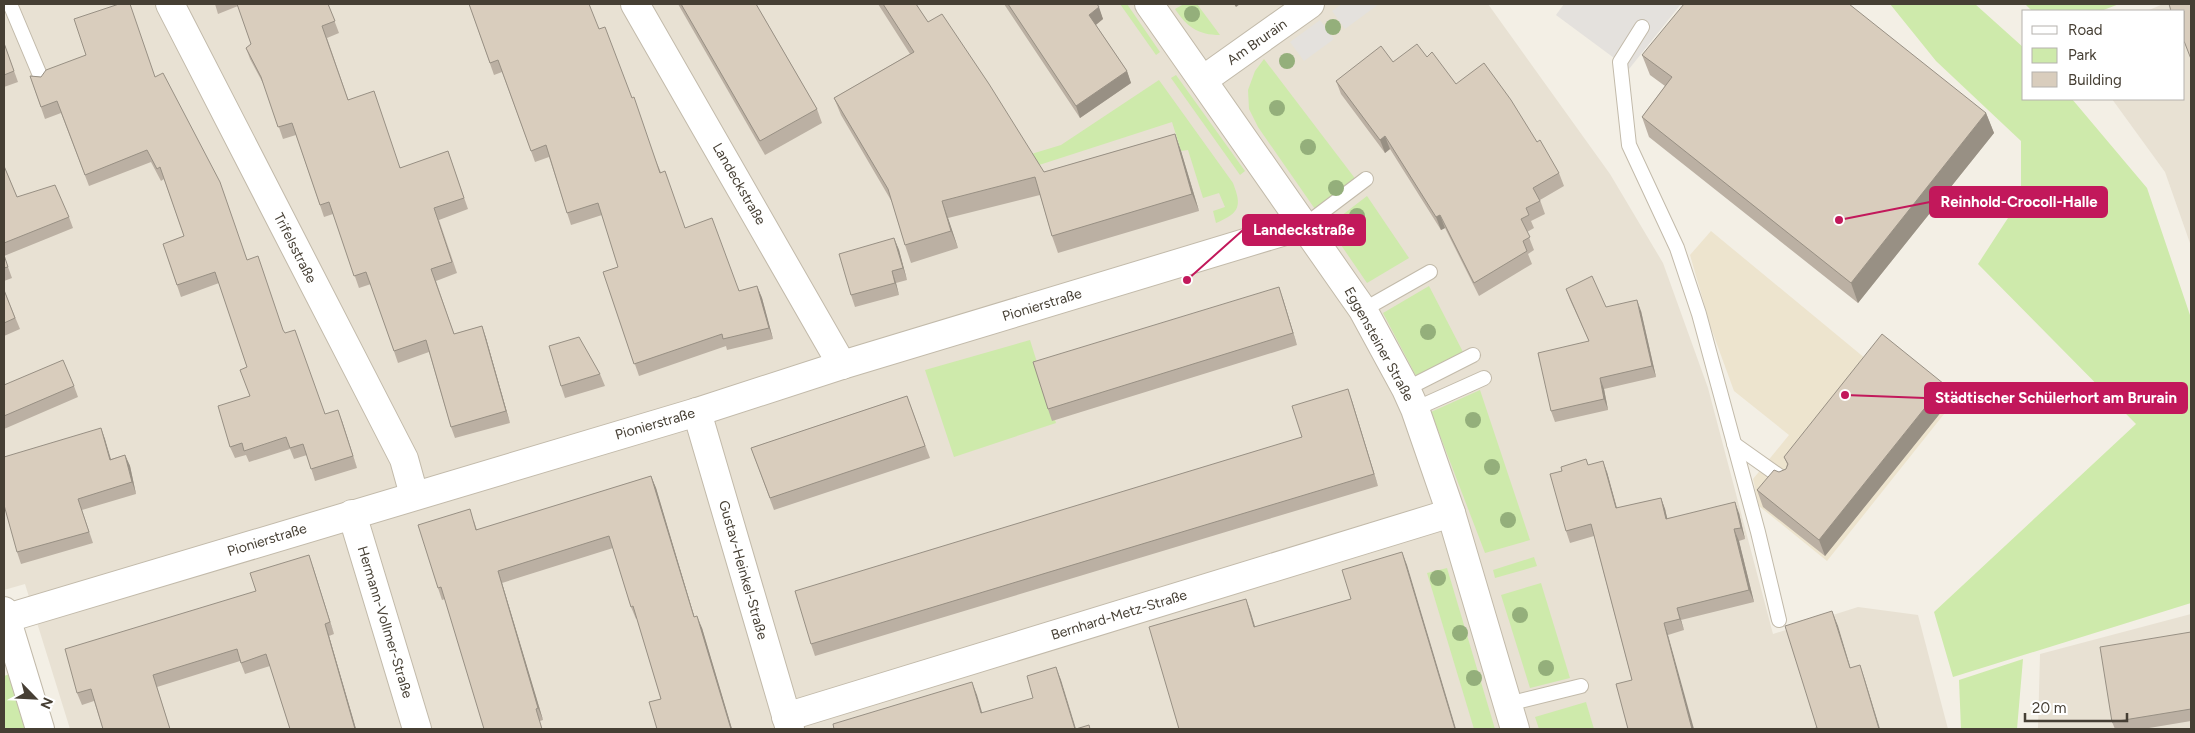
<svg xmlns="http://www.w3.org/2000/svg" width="2195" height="733" font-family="Figtree,sans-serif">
	<rect width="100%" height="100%" fill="#f3efe5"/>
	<g fill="#e8e1d3">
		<path d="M4,4H1488L1610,174L1663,263L1708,388L1773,634L1858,607L1918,615L1948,729H70L25,584L4,590Z"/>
		<path d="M2163,4H2191V246L2165,172L2112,99H2184V11H2147Z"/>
		<path d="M2191,614V729H2038L2040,654Z"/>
	</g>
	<path fill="#ede4ce" d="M1711,231L1866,359L1881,339L1956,399L1827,561L1759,506L1753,479L1789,435L1734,391L1711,328L1690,255Z"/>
	<g fill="#ceeaab">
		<path d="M1120,4H1127L1160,52L1156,55Z"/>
		<path d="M1184,4H1197L1220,35C1198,35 1187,27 1175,9Z"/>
		<path d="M1890,4H1975L2024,48V99H2072L2147,188L2191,318V603L1953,677L1934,612L2136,424L1978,264L2021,198V141L1936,61Z"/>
		<path d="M2025,4H2119L2101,11H2032Z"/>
		<path d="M1264,59L1357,181L1317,212L1258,127L1249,109L1248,90L1255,71Z"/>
		<path d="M1176,75L1245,171L1240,175L1171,78Z"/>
		<path d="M1159,80L1233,183C1242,206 1240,213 1216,223L1213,211L1225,207L1219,193L1203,198L1188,150L1181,151L1172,122L1036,166L1028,155L1061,145Z"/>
		<path d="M1367,196L1409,258L1367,283L1328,226Z"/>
		<path d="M1429,286L1463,352L1416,376L1383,313Z"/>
		<path d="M1030,340L1056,423L954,457L925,370Z"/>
		<path d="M1480,390L1530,540L1485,553L1431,412Z"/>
		<path d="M1534,557L1537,566L1495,578L1493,570Z"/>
		<path d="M1447,568L1495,729H1474L1427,573Z"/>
		<path d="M1541,583L1570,678L1530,688L1501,595Z"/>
		<path d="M2023,659L2017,729H1961L1959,680Z"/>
		<path d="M10,674L27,729H4V676Z"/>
		<path d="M1586,702L1594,729H1539L1535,717Z"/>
	</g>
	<g fill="#e4e1dd">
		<path d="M1342,4H1379L1345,29L1332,11Z"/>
		<path d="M1564,4H1681L1629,69L1556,15Z"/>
		<path d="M1320,20L1334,39L1304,61L1290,42Z"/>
	</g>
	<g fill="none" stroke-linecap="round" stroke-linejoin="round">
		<g stroke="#c2baaa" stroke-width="16">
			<g id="lane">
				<path d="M10,4L42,80"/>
				<path d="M1642,27L1620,62L1629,145L1677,248L1699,314L1758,532L1779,620"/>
				<path d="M1305,225L1366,179"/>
				<path d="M1363,310L1430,272"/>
				<path d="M1406,389L1473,355"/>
				<path d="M1415,409L1484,378"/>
				<path d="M1734,444L1785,480"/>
				<path d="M1508,704L1581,686"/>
			</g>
		</g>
		<g stroke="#c2baaa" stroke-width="30">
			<g id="street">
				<path d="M170,4L404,459L414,495"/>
				<path d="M635,4L842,365"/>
				<path d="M1149,4L1363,310L1406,389L1415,409L1451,513L1515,729"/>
				<path d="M1203,80L1310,4"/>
				<path d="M697,412L790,729"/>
				<path d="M352,514L417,729"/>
				<path d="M4,611L40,729"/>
				<path d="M4,619L697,412L842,365L1305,225"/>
				<path d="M786,717L1451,513"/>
			</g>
		</g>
		<use href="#lane" stroke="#fff" stroke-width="14"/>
		<use href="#street" stroke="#fff" stroke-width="28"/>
	</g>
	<g fill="#94af7b">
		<circle cx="1192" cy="14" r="8"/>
		<circle cx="1333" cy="27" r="8"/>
		<circle cx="1287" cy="61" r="8"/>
		<circle cx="1277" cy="108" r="8"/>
		<circle cx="1308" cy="147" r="8"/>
		<circle cx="1336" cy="188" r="8"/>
		<circle cx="1357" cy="216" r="8"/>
		<circle cx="1428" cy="332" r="8"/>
		<circle cx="1473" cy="420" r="8"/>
		<circle cx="1492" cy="467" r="8"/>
		<circle cx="1508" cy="520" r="8"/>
		<circle cx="1438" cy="578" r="8"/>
		<circle cx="1520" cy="615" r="8"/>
		<circle cx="1460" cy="633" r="8"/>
		<circle cx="1546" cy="668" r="8"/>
		<circle cx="1474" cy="678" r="8"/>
	</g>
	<g fill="#bbb0a3">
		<path d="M215,4H328L339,33L327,38L348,99L401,168L448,151L468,209L439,220L457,273L436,281L454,334L482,326L486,338L510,423L455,438L451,427L429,352L398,363L371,284L359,288L333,214L324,217L296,135L283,139L265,87L250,59L246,48L251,44L238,6L218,14Z"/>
		<path d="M469,4L599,29L685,228L739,291L757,286L762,298L773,339L727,350L726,346L639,376L603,272L618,267L602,215L571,225L549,157L535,162L502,72L494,75Z"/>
		<path d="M678,4H756L817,109L822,123L765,155Z"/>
		<path d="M878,4H916L928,22L1044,172L1175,134L1181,151L1199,211L1058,253L1052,236L1040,195L948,218L958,248L911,263L905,245L892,202L841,115L834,98L910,54Z"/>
		<path d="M1004,4H1097L1103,19L1096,25L1127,71L1131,83L1080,118Z"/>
		<path d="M4,43L18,82L4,87Z"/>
		<path d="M86,55L155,77L325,414L342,421L357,468L315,481L307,455L294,459L290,449L249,462L246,455L235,458L230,447L250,396L247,367L219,283L181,297L163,244L184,236L164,179L161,181L151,162L89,186L61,113L45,119L30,76L41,77Z"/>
		<path d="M1642,55L1986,113L1994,133L1858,303L1649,137L1642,117L1665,86L1650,75Z"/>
		<path d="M1427,57L1456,84L1537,142L1559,173L1564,186L1540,200L1545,214L1531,221L1534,228L1527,232L1534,250L1528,254L1532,264L1479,296L1445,228L1441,230L1390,149L1385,153L1341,94L1336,81L1393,62Z"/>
		<path d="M4,166L17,197L69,217L73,228L4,256L12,278L4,281Z"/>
		<path d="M894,238L899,250L907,280L896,283L899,295L855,307L851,295Z"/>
		<path d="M1566,289L1606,307L1641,311L1656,377L1604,389L1608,410L1555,422L1551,411L1589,341L1570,300Z"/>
		<path d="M4,290L20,329L4,336Z"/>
		<path d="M1283,299L1297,345L1052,421L1048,409Z"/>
		<path d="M600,374L605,386L565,398L561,386Z"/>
		<path d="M1944,384L1950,401L1825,556L1763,507L1757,490L1779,472L1786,469L1787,464L1784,457Z"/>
		<path d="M4,385L74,386L78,397L4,429Z"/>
		<path d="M907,396L930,458L774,510L751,448Z"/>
		<path d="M1352,401L1378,486L815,656L811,644L1302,437Z"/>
		<path d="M101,428L111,459L125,455L130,466L136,494L82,510L93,543L21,564L17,552Z"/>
		<path d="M1588,465L1607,472L1617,508L1661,498L1665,509L1667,518L1739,513L1745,539L1739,541L1754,602L1681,620L1684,630L1668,635L1632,680L1594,536L1570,543L1566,531Z"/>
		<path d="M651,476L656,488L694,616L702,628L732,729H657L661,699L637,618L636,619L631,607L613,548L502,583L543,720L540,721L445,599L442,600L438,588L474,521L477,530Z"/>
		<path d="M313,567L334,634L329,636L356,729H290L270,666L245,674L240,661L157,687L170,729H103L94,701L82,705L77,693L256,591Z"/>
		<path d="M2191,632V721L2143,729H2115L2112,722Z"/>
	</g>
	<g fill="#989084">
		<path d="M1234,4H1240L1236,7Z"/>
		<path d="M1099,7L1103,19L1093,27L1089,15Z"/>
		<path d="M1127,71L1131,83L1080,118L1076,106Z"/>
		<path d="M1986,113L1994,133L1858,303L1851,283Z"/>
		<path d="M1175,134L1181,151L1199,211L1192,194Z"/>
		<path d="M1385,136L1390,149L1385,153L1380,140Z"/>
		<path d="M942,201L948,218L958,248L951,231Z"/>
		<path d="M1440,215L1445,228L1441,230L1436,217Z"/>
		<path d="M894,238L899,250L907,280L903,268Z"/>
		<path d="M892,271L896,283L899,295L895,283Z"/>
		<path d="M757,286L762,298L773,339L769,328Z"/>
		<path d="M1279,287L1283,299L1297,345L1293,333Z"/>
		<path d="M1637,300L1641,311L1656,377L1652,366Z"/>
		<path d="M482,326L486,338L510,423L506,411Z"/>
		<path d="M1600,378L1604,389L1608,410L1604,399Z"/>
		<path d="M1944,384L1950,401L1825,556L1819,540Z"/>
		<path d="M1348,389L1352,401L1378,486L1374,474Z"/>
		<path d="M338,410L342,421L357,468L353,456Z"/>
		<path d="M101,428L105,439L114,471L110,460Z"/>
		<path d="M125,455L130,466L136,494L132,482Z"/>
		<path d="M1603,461L1607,472L1620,520L1616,508Z"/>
		<path d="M651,476L656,488L698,629L694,617Z"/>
		<path d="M1661,498L1665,509L1670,530L1666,519Z"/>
		<path d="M1735,502L1739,513L1745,539L1741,528Z"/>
		<path d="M1734,529L1739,541L1754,602L1749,590Z"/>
		<path d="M1402,552L1407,565L1456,729H1455Z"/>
		<path d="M309,555L313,567L334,634L330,622Z"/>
		<path d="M498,571L502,583L543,720L538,708Z"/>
		<path d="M1246,599L1251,613L1259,640L1254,627Z"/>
		<path d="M1677,608L1681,620L1684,630L1680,619Z"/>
		<path d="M1832,611L1838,626L1855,683L1850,668Z"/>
		<path d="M697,616L702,628L732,729H731Z"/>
		<path d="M1664,623L1668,635L1694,729H1692Z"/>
		<path d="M325,624L329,636L356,729H355Z"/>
		<path d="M1860,665L1865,680L1880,729H1879Z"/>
		<path d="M1056,667L1061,680L1076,729H1075Z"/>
		<path d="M972,682L977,695L986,726L981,713Z"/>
	</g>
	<g fill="#d9cdbd" stroke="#989084">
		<path d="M119,4H130L155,77L163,73L220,182L247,260L258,256L283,330L285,333L295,330L325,414L338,410L353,456L311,469L303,444L290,448L286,437L244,451L242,443L230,447L218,406L250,396L240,370L247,367L215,272L177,285L163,244L184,236L160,167L157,169L147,150L85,175L57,101L41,107L30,76L41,77L46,70L86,55L74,19Z"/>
		<path d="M237,4H328L335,21L322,26L348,100L374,91L400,168L448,151L464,198L434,208L452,262L431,269L454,334L482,326L506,411L451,427L426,340L394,351L366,272L354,276L329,202L320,205L292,123L278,127L261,77L246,48L251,44Z"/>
		<path d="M469,4H589L599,29L605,27L632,98L634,97L660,173L665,171L685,228L712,218L739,291L757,286L769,328L723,339L722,334L634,364L603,272L618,267L598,203L567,213L546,145L531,151L498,60L490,63Z"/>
		<path d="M681,4H756L817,109L760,141Z"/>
		<path d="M883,4H916L928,22L942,14L989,84L1044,172L1175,134L1192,194L1052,236L1035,177L942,201L951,231L905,245L888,189L834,98L914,52Z"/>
		<path d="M1008,4H1097L1099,7L1089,15L1127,71L1076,106Z"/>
		<path d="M1684,4H1849L1986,113L1851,283L1642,117L1672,77L1642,55Z"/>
		<path d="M2169,4H2191V59L2184,41V11H2171Z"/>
		<path d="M4,43L14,71L4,75Z"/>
		<path d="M1417,44L1427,57L1432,52L1456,84L1484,63L1511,100L1537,142L1540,140L1559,173L1533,188L1540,201L1526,208L1529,215L1521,219L1530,237L1523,241L1527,251L1474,283L1440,215L1436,217L1385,136L1380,140L1336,81L1381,46L1393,62Z"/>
		<path d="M4,166L17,197L55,185L69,217L4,243Z"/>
		<path d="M894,238L903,268L892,271L895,283L851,295L839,254Z"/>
		<path d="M4,255L8,267L4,268Z"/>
		<path d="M1592,276L1606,307L1637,300L1652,366L1600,378L1604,399L1551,411L1538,353L1589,341L1566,289Z"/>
		<path d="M1279,287L1293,333L1048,409L1033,362Z"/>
		<path d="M4,290L15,318L4,323Z"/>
		<path d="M1882,334L1944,384L1819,540L1757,490L1774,470L1779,472L1786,469L1788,464L1784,457Z"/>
		<path d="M579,337L600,374L561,386L549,346Z"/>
		<path d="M63,360L74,386L4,416V385Z"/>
		<path d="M1348,389L1374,474L811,644L795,591L1302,437L1292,406Z"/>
		<path d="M907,396L925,446L770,498L751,448Z"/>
		<path d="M101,428L110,460L125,455L132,482L78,499L89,532L17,552L4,505V457Z"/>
		<path d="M1586,459L1588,465L1603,461L1616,508L1661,498L1666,519L1735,502L1741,528L1734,529L1749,590L1677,608L1680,619L1664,623L1692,729H1628L1616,684L1632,680L1591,524L1566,531L1550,474L1562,471L1561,467Z"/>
		<path d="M651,476L694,617L697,616L731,729H657L649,702L661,699L633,606L631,607L609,536L498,571L538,708L536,709L542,729H484L441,587L438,588L418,525L470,509L476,530Z"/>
		<path d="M1402,552L1455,729H1179L1149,627L1246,599L1254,627L1351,599L1342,570Z"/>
		<path d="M309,555L330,622L325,624L355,729H290L266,654L241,663L237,649L153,675L170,729H103L91,689L77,693L65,649L256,591L250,573Z"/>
		<path d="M1832,611L1850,668L1860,665L1879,729H1812L1817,728L1785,626Z"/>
		<path d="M2191,632V709L2112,722L2100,647Z"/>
		<path d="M1056,667L1075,729H834L833,724L972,682L981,713L1033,698L1027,676Z"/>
		<path d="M1089,725L1090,729H1076Z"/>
	</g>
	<g text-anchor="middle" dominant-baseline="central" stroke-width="5" stroke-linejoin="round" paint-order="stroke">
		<g font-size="14" fill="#463f34" stroke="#fff">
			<text transform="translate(1257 42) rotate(-35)">Am Brurain</text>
			<text transform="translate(739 184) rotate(60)">Landeckstraße</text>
			<text transform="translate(295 248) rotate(63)">Trifelsstraße</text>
			<text transform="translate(1042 305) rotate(-17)">Pionierstraße</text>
			<text transform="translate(1379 344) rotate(61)">Eggensteiner Straße</text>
			<text transform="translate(655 424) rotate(-16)">Pionierstraße</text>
			<text transform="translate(267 540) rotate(-17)">Pionierstraße</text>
			<text transform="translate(743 570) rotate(74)">Gustav-Heinkel-Straße</text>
			<text transform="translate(1119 615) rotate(-17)">Bernhard-Metz-Straße</text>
			<text transform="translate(385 622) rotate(73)">Hermann-Vollmer-Straße</text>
		</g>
	</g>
	<path fill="none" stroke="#c2185b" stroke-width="2" d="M1839 220L1930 202M1187 280L1243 230M1845 395L1925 398"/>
	<g fill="#c2185b" stroke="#fff" stroke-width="2">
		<circle cx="1839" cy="220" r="5"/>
		<circle cx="1187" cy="280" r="5"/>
		<circle cx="1845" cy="395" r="5"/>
	</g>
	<g fill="#c2185b" stroke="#c2185b" stroke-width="2">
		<rect x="1930" y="187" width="177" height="30" rx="5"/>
		<rect x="1243" y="215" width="122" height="30" rx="5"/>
		<rect x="1925" y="383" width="262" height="30" rx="5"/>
	</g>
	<g font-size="15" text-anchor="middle" font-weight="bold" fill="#fff">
		<text x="2019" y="207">Reinhold-Crocoll-Halle</text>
		<text x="1304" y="235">Landeckstraße</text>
		<text x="2056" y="403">Städtischer Schülerhort am Brurain</text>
	</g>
	<rect width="2195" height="733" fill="none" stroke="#463f34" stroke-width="10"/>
	<rect x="2022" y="10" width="162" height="90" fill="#ffffff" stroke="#b5b2ae"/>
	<rect x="2032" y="26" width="25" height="8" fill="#ffffff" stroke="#b5b2ae"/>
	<text x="2068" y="35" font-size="15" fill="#463f34">Road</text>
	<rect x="2032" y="48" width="25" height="15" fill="#ceeaab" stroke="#b5b2ae"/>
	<text x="2068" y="60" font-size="15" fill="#463f34">Park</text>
	<rect x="2032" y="72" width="25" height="15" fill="#d9cdbd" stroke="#b5b2ae"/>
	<text x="2068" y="85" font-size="15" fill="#463f34">Building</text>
	<g transform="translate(35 698) rotate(114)" stroke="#ffffff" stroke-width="4" paint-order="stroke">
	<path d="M0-4L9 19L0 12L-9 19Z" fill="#463f34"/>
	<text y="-8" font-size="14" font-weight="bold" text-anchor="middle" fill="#463f34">N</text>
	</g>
	<path d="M2025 713v8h102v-8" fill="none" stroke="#463f34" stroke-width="2.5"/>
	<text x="2032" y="713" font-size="15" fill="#463f34" stroke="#ffffff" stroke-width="4" paint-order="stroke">20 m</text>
</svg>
